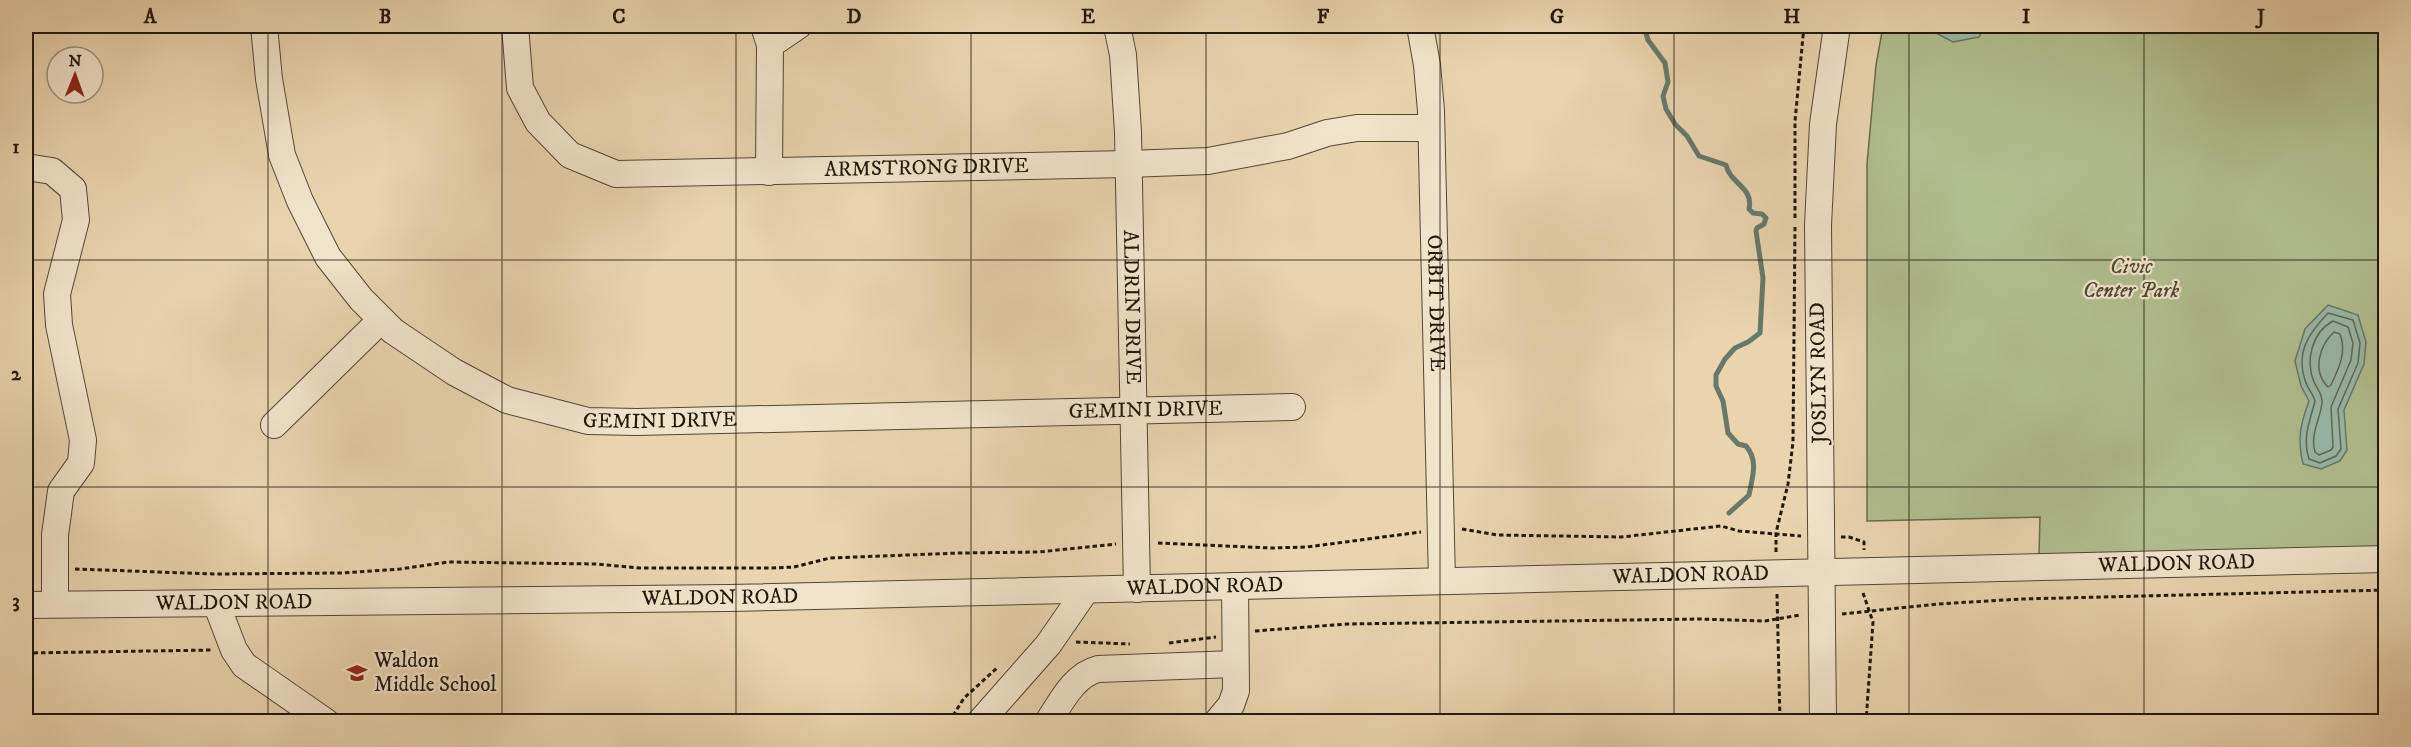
<svg xmlns="http://www.w3.org/2000/svg" width="2411" height="747" font-family="'IM FELL DW Pica',serif">
	<rect width="100%" height="100%" fill="#e9d4ae"/>
	<filter id="stains"><feTurbulence type="fractalNoise" baseFrequency=".00333" numOctaves="4"/><feColorMatrix values="0 0 0 0 .2 0 0 0 0 .09 0 0 0 0 .02 0 0 0 .5 -.17"/></filter>
	<radialGradient id="worn" r=".72"><stop offset=".6" stop-color="#630" stop-opacity="0"/><stop offset="1" stop-color="#630" stop-opacity=".3"/></radialGradient>
	<path fill="#b1be8e" stroke="#686b4e" stroke-width="1.5" d="M1883,26H2385V548L2039,556L2040,517L1867,521V164L1876,65Z"/>
	<g fill="#98b8a7" stroke="#68786a" stroke-width="1.5">
		<path d="M1932,26H1985L1979,37L1953,42L1934,32Z"/>
		<path d="M2328,305L2358,315L2366,342L2364,364L2344,410L2347,450L2340,461L2321,469L2303,464C2297,438 2300,426 2309,401L2301,386L2295,361L2305,329Z"/>
	</g>
	<g fill="none" stroke-linecap="round" stroke-linejoin="round">
		<g stroke="#5c685a" stroke-width="1.5">
			<path d="M2328,313L2353,320L2360,343L2358,363L2338,409L2341,449L2336,456L2320,463L2309,459C2302,438 2310,421 2315,401C2313,394 2308,389 2306,383C2295,353 2308,334 2328,313Z"/>
			<path d="M2333,321L2348,327L2353,343L2351,360L2331,407L2333,447L2331,450L2319,455L2315,452C2310,434 2320,420 2322,403C2323,394 2317,389 2314,382C2305,361 2312,332 2333,321Z"/>
			<path d="M2334,332L2340,334C2347,352 2339,368 2331,385L2328,387C2312,371 2319,346 2334,332Z"/>
		</g>
		<path stroke="#68786a" stroke-width="5" d="M1644,26L1648,40L1665,63L1668,82L1663,96L1666,109L1675,124L1687,136L1699,156L1726,165C1730,184 1754,187 1749,209L1753,213L1762,214L1766,218L1764,224L1757,228L1756,231L1763,278L1760,333L1748,342L1735,348L1725,359L1716,375V386L1723,401L1728,433L1738,444L1746,446C1759,461 1752,478 1749,495L1729,513"/>
		<g stroke="#524736" stroke-width="28">
			<g id="minor">
				<path id="s1" d="M264,26L269,79L282,155L300,201L328,257L361,299L393,331L454,372L507,400L588,421L637,422L1292,407"/>
				<path id="s2" d="M515,26L520,88L538,122L570,155L616,174L1128,164L1208,161L1288,146L1327,133L1357,128H1431"/>
				<path d="M764,26L770,45L769,172"/>
				<path id="s3" d="M1117,26L1123,55L1128,132L1137,589"/>
				<path id="s4" d="M1420,26L1427,65L1431,111L1442,581"/>
				<path d="M770,45L798,26"/>
				<path d="M26,167L52,171L73,189L76,220L57,294L59,325L83,440L81,463L61,491L55,535V604"/>
				<path d="M274,425L381,320"/>
				<path d="M216,603L234,650L244,665L326,722"/>
				<path id="s5" d="M26,605L729,598L2386,559"/>
				<path d="M980,722L1048,645L1086,590"/>
				<path d="M1048,722C1061,702 1074,675 1098,669L1235,664"/>
				<path d="M1217,722L1231,705L1236,691L1235,586"/>
				<path d="M1823,722L1818,225L1823,124L1837,26"/>
			</g>
		</g>
		<g stroke="#1f180e" stroke-width="3" stroke-dasharray="4.5 3" stroke-linecap="butt">
			<path d="M1795,218V121L1804,26"/>
			<path d="M1462,529L1497,535L1621,537L1721,526L1739,531L1801,536"/>
			<path d="M1841,537H1849L1864,542V550"/>
			<path d="M1158,543L1271,548L1307,547L1421,532"/>
			<path d="M1776,552V533L1788,484L1793,442L1795,227"/>
			<path d="M75,569L214,574L343,573L400,569L448,562L596,564L640,568H771L794,567L830,558L960,553L1039,552L1116,544"/>
			<path d="M1863,593L1873,622L1866,722"/>
			<path d="M1777,594L1780,722"/>
			<path d="M1842,614L1938,604L2021,599L2386,590"/>
			<path d="M1255,631L1347,624L1699,619L1765,621L1800,615"/>
			<path d="M1076,642L1130,644"/>
			<path d="M1169,643L1216,637"/>
			<path d="M26,653L213,650"/>
			<path d="M949,722L964,698L997,668"/>
		</g>
		<use href="#minor" stroke="#f1e3ca" stroke-width="26"/>
	</g>
	<path fill="none" stroke="#1f180e" stroke-width="1.5" stroke-opacity="0.55" d="M268,26V722M502,26V722M736,26V722M971,26V722M1206,26V722M1440,26V722M1674,26V722M1909,26V722M2144,26V722M26,260H2386M26,487H2386"/>
	<defs>
		<g id="school-bare" transform="scale(1.62)"><path d="M0-5L7-2L0 1L-7-2ZM-4 1L0 2.5L4 1V4Q0 6-4 4Z" fill="#8f2418" stroke="#f1e3ca" stroke-width="2.5" paint-order="stroke"/></g>
	</defs>
	<g fill-rule="evenodd">
		<use href="#school-bare" x="357" y="673"/>
	</g>
	<g text-anchor="middle" dominant-baseline="central" stroke-width="4.5" stroke-linejoin="round" paint-order="stroke">
		<g font-size="21" fill="#1f180e" stroke="#f1e3ca">
			<text stroke="none"><textPath href="#s2" startOffset="507">ARMSTRONG DRIVE</textPath></text>
			<text stroke="none"><textPath href="#s4" startOffset="278">ORBIT DRIVE</textPath></text>
			<text stroke="none"><textPath href="#s3" startOffset="282">ALDRIN DRIVE</textPath></text>
			<text transform="translate(1819 373) rotate(-91)">JOSLYN ROAD</text>
			<text stroke="none"><textPath href="#s1" startOffset="1116">GEMINI DRIVE</textPath></text>
			<text stroke="none"><textPath href="#s1" startOffset="630">GEMINI DRIVE</textPath></text>
			<text stroke="none"><textPath href="#s5" startOffset="2151">WALDON ROAD</textPath></text>
			<text stroke="none"><textPath href="#s5" startOffset="1665">WALDON ROAD</textPath></text>
			<text stroke="none"><textPath href="#s5" startOffset="1179">WALDON ROAD</textPath></text>
			<text stroke="none"><textPath href="#s5" startOffset="694">WALDON ROAD</textPath></text>
			<text stroke="none"><textPath href="#s5" startOffset="208">WALDON ROAD</textPath></text>
		</g>
		<g font-size="21" font-style="italic" fill="#4b4a34" stroke="#f1e3ca">
			<text x="2131" y="267">Civic<tspan x="2131" dy="24">Center Park</tspan></text>
		</g>
		<g font-size="21" fill="#1f180e" stroke="#f1e3ca" text-anchor="start">
			<text x="374" y="661">Waldon<tspan x="374" dy="24">Middle School</tspan></text>
		</g>
	</g>
	<rect width="2411" height="747" fill="none" stroke="#e9d4ae" stroke-width="66"/>
	<g transform="translate(75 75) rotate(1)"><circle r="28" fill="#f1e3ca" stroke="#9d927f" stroke-width="1.5"/>
	<path d="M0-4.5L10 22L0 15L-10 22Z" fill="#8f2418"/>
	<text y="-9" font-size="16" font-weight="bold" text-anchor="middle" fill="#1f180e">N</text>
	</g>
	<rect x="33" y="33" width="2345" height="681" fill="none" stroke="#1f180e" stroke-width="2"/>
	<g font-size="20" text-anchor="middle" font-weight="bold" fill="#1f180e">
		<text x="150" y="23">A</text>
		<text x="385" y="23">B</text>
		<text x="619" y="23">C</text>
		<text x="854" y="23">D</text>
		<text x="1088" y="23">E</text>
		<text x="1323" y="23">F</text>
		<text x="1557" y="23">G</text>
		<text x="1792" y="23">H</text>
		<text x="2026" y="23">I</text>
		<text x="2261" y="23">J</text>
		<text x="16" y="153">1</text>
		<text x="16" y="380">2</text>
		<text x="16" y="607">3</text>
	</g>
	<rect width="100%" height="100%" filter="url(#stains)"/>
	<rect width="100%" height="100%" fill="url(#worn)"/>
</svg>
